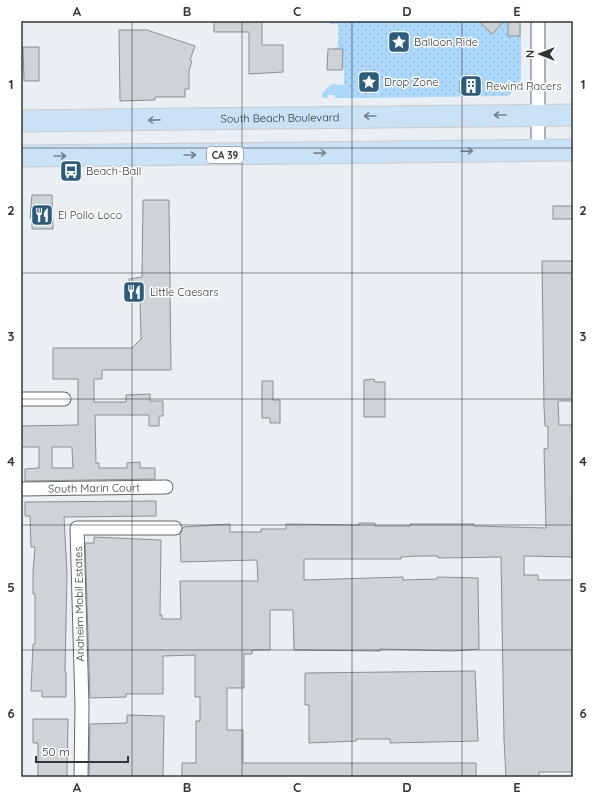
<svg xmlns="http://www.w3.org/2000/svg" width="594" height="798" font-family="Quicksand,sans-serif">
	<defs>
		<pattern id="park-dots" width="8" height="8" patternUnits="userSpaceOnUse"><rect width="8" height="8" fill="#acd9fb"/><path d="M2 2h.1M6 6h.1" fill="none" stroke="#94bbd8" stroke-width="1.8" stroke-linecap="round"/></pattern>
	</defs>
	<rect width="100%" height="100%" fill="#e9eff3"/>
	<path fill="#acd9fb" d="M332,84L344,85L356,98H335L334,95H328V98H322V93Z"/>
	<path fill="url(#park-dots)" d="M330,21H521V83L508,96L356,98L344,85V69C341,69 337,70 334,69C321,65 327,48 338,47V24H330Z"/>
	<g fill="#ced3d7" stroke="#8a8f93" fill-rule="evenodd">
		<path d="M214,21H262V45H283V72L249,74V32H214Z"/>
		<path d="M479,21H504L492,34Z"/>
		<rect x="508" y="21" width="12" height="15"/>
		<path d="M119,30H147L195,46L190,60L192,61L189,71V89H185V97H155V100L120,101Z"/>
		<path d="M23,47H39V81H24Z"/>
		<path d="M328,49H343L342,70H327Z"/>
		<rect x="460" y="82" width="21" height="11"/>
		<path d="M32,195H52L53,229H32V218H30Z"/>
		<path d="M143,200H169L171,370H102V379H94V402H126V395L150,394V401H163V416H159V426H149V415H95L96,463H99V468H127V463L140,462V468H155V479L25,481V469L39,468V447H21V426L78,425V379H53V348H132L141,339L140,297H129V279L142,277ZM52,447H72L73,468H52Z"/>
		<rect x="553" y="206" width="20" height="13"/>
		<path d="M542,261H573V401H558L559,425H573L572,557L524,556V575H538V580H573V772H539V777H506L504,739L501,557L438,558V556H418L401,557V559H304V580L403,577V580L437,579V577L478,578L479,649L454,651L380,649V651L294,650L293,610H270V650H252V654H244V688H227V730H243V763H476V777H182V763H196V721H200V697H195V655L163,656V694H126V697L90,698L85,543H94V537L161,540L160,615H162V619H181L180,581H258L257,560L181,562L180,534L183,527L230,524V532H261V529H286V524L359,525V523H375V526H410V524H474V526L546,528L544,449L548,448V426H545L544,407Z"/>
		<path d="M374,379L375,382H385V417H364V380Z"/>
		<path d="M262,381H273V400H280V423H270V418H262Z"/>
		<path d="M156,501V516L64,517L67,572L65,672H66V697H42V691H31L33,644H35V594H33V572L35,547H31L30,516H25V502Z"/>
		<path d="M475,671L478,741L390,743V739H356V741L309,743V705H305V673Z"/>
		<path d="M127,715L164,716L163,777L89,776L90,724L127,723Z"/>
		<path d="M33,719H68L67,777H38V743H33Z"/>
	</g>
	<g fill="none" stroke-linecap="round" stroke-linejoin="round">
		<g stroke="#63686b" stroke-width="15">
			<g id="minor">
				<path d="M538,21V150"/>
				<path d="M21,399H64"/>
				<path id="s1" d="M21,489L166,487"/>
				<path d="M81,777L82,706L77,528H175"/>
			</g>
		</g>
		<g stroke="#cacacb" stroke-width="23">
			<g id="primary">
				<path id="s2" d="M21,121C205,119 389,116 573,115"/>
				<path d="M21,156L573,150"/>
			</g>
		</g>
		<use href="#minor" stroke="#fff" stroke-width="13"/>
		<use href="#primary" stroke="#c9e2f5" stroke-width="21"/>
	</g>
	<defs><path id="oneway-shaft" d="M-6 0H5M1.5-3L5.5 0L1.5 3" fill="none" stroke-width="1.6" stroke-linecap="round" stroke-linejoin="round"/></defs>
	<g stroke="#76838c">
		<use href="#oneway-shaft" transform="translate(500 115) rotate(180)"/>
		<use href="#oneway-shaft" transform="translate(370 116) rotate(180)"/>
		<use href="#oneway-shaft" transform="translate(154 120) rotate(179)"/>
		<use href="#oneway-shaft" transform="translate(467 151) rotate(-1)"/>
		<use href="#oneway-shaft" transform="translate(320 153) rotate(-1)"/>
		<use href="#oneway-shaft" transform="translate(190 155)"/>
		<use href="#oneway-shaft" transform="translate(60 156)"/>
	</g>
	<path fill="none" stroke="#333536" stroke-width="1" stroke-opacity="0.55" d="M132,21V777M242,21V777M352,21V777M462,21V777M21,148H573M21,273H573M21,399H573M21,525H573M21,650H573"/>
	<defs>
		<g id="sight-square" transform="scale(1.15)"><rect x="-9" y="-9" width="18" height="18" rx="4" fill="#2e5c7b" stroke="#fff"/><path d="M0-6L1.8-2.2L6-1.7L2.9 1.2L3.7 5.4L0 3.3L-3.7 5.4L-2.9 1.2L-6-1.7L-1.8-2.2Z" fill="#fff"/></g>
		<g id="building-square" transform="scale(1.15)"><rect x="-9" y="-9" width="18" height="18" rx="4" fill="#2e5c7b" stroke="#fff"/><path d="M-4-6H4V6H1V3H-1V6H-4ZM-2.5-4.3h1.7v1.8h-1.7ZM.8-4.3h1.7v1.8H.8ZM-2.5-1h1.7V.8h-1.7ZM.8-1h1.7V.8H.8Z" fill="#fff"/></g>
		<g id="bus-square" transform="scale(1.15)"><rect x="-9" y="-9" width="18" height="18" rx="4" fill="#2e5c7b" stroke="#fff"/><path d="M-5-6H5V4H4V6H2V4H-2V6H-4V4H-5ZM-3.5-4V0h7V-4ZM-3.5 1.2v1.5H-2V1.2ZM2 1.2v1.5H3.5V1.2Z" fill="#fff"/></g>
		<g id="restaurant-square" transform="scale(1.15)"><rect x="-9" y="-9" width="18" height="18" rx="4" fill="#2e5c7b" stroke="#fff"/><path d="M-5-6h1v4h1v-4h1v4h1v-4h1v5L-1.5 .5V6h-2V.5L-5-1ZM5-6V6H3V1.5H1.5Q1.5-4 5-6Z" fill="#fff"/></g>
	</defs>
	<g fill-rule="evenodd">
		<use href="#sight-square" x="399" y="42"/>
		<use href="#sight-square" x="369" y="82"/>
		<use href="#building-square" x="471" y="86"/>
		<use href="#bus-square" x="71" y="171"/>
		<use href="#restaurant-square" x="42" y="215"/>
		<use href="#restaurant-square" x="134" y="292"/>
	</g>
	<g text-anchor="middle" dominant-baseline="central" stroke-width="3" stroke-linejoin="round" paint-order="stroke">
		<rect fill="#fff" stroke="#707272" stroke-width="1" x="207" y="147" width="36" height="16" rx="3"/>
		<g font-size="10" font-weight="bold" fill="#333536">
			<text x="225" y="155">CA 39</text>
		</g>
		<g font-size="11" fill="#333536" stroke="#fff" text-anchor="start">
			<text x="414" y="42">Balloon Ride</text>
			<text x="384" y="82">Drop Zone</text>
			<text x="486" y="86">Rewind Racers</text>
			<text x="86" y="171">Beach-Ball</text>
			<text x="58" y="215">El Pollo Loco</text>
			<text x="150" y="292">Little Caesars</text>
		</g>
		<g font-size="11" fill="#333536" stroke="#fff">
			<text stroke="none"><textPath href="#s2" startOffset="259">South Beach Boulevard</textPath></text>
			<text stroke="none"><textPath href="#s1" startOffset="73">South Marin Court</textPath></text>
			<text transform="translate(79 604) rotate(-91)">Anaheim Mobil Estates</text>
		</g>
	</g>
	<rect width="594" height="798" fill="none" stroke="#ffffff" stroke-width="44"/>
	<g transform="translate(540 54) rotate(270)" stroke="#ffffff" stroke-width="3" paint-order="stroke">
	<path d="M0-3L7 15L0 10L-7 15Z" fill="#333536"/>
	<text y="-6" font-size="11" font-weight="bold" text-anchor="middle" fill="#333536">N</text>
	</g>
	<path d="M36 756v6h92v-6" fill="none" stroke="#333536" stroke-width="2"/>
	<text x="42" y="756" font-size="12" fill="#333536" stroke="#ffffff" stroke-width="3" paint-order="stroke">50 m</text>
	<rect x="22" y="22" width="550" height="754" fill="none" stroke="#333536" stroke-width="1.5"/>
	<g font-size="13" text-anchor="middle" font-weight="bold" fill="#333536">
		<text x="77" y="16">A</text>
		<text x="187" y="16">B</text>
		<text x="297" y="16">C</text>
		<text x="407" y="16">D</text>
		<text x="517" y="16">E</text>
		<text x="11" y="89">1</text>
		<text x="583" y="89">1</text>
		<text x="11" y="215">2</text>
		<text x="583" y="215">2</text>
		<text x="11" y="341">3</text>
		<text x="583" y="341">3</text>
		<text x="11" y="466">4</text>
		<text x="583" y="466">4</text>
		<text x="11" y="592">5</text>
		<text x="583" y="592">5</text>
		<text x="11" y="718">6</text>
		<text x="583" y="718">6</text>
		<text x="77" y="792">A</text>
		<text x="187" y="792">B</text>
		<text x="297" y="792">C</text>
		<text x="407" y="792">D</text>
		<text x="517" y="792">E</text>
	</g>
</svg>
